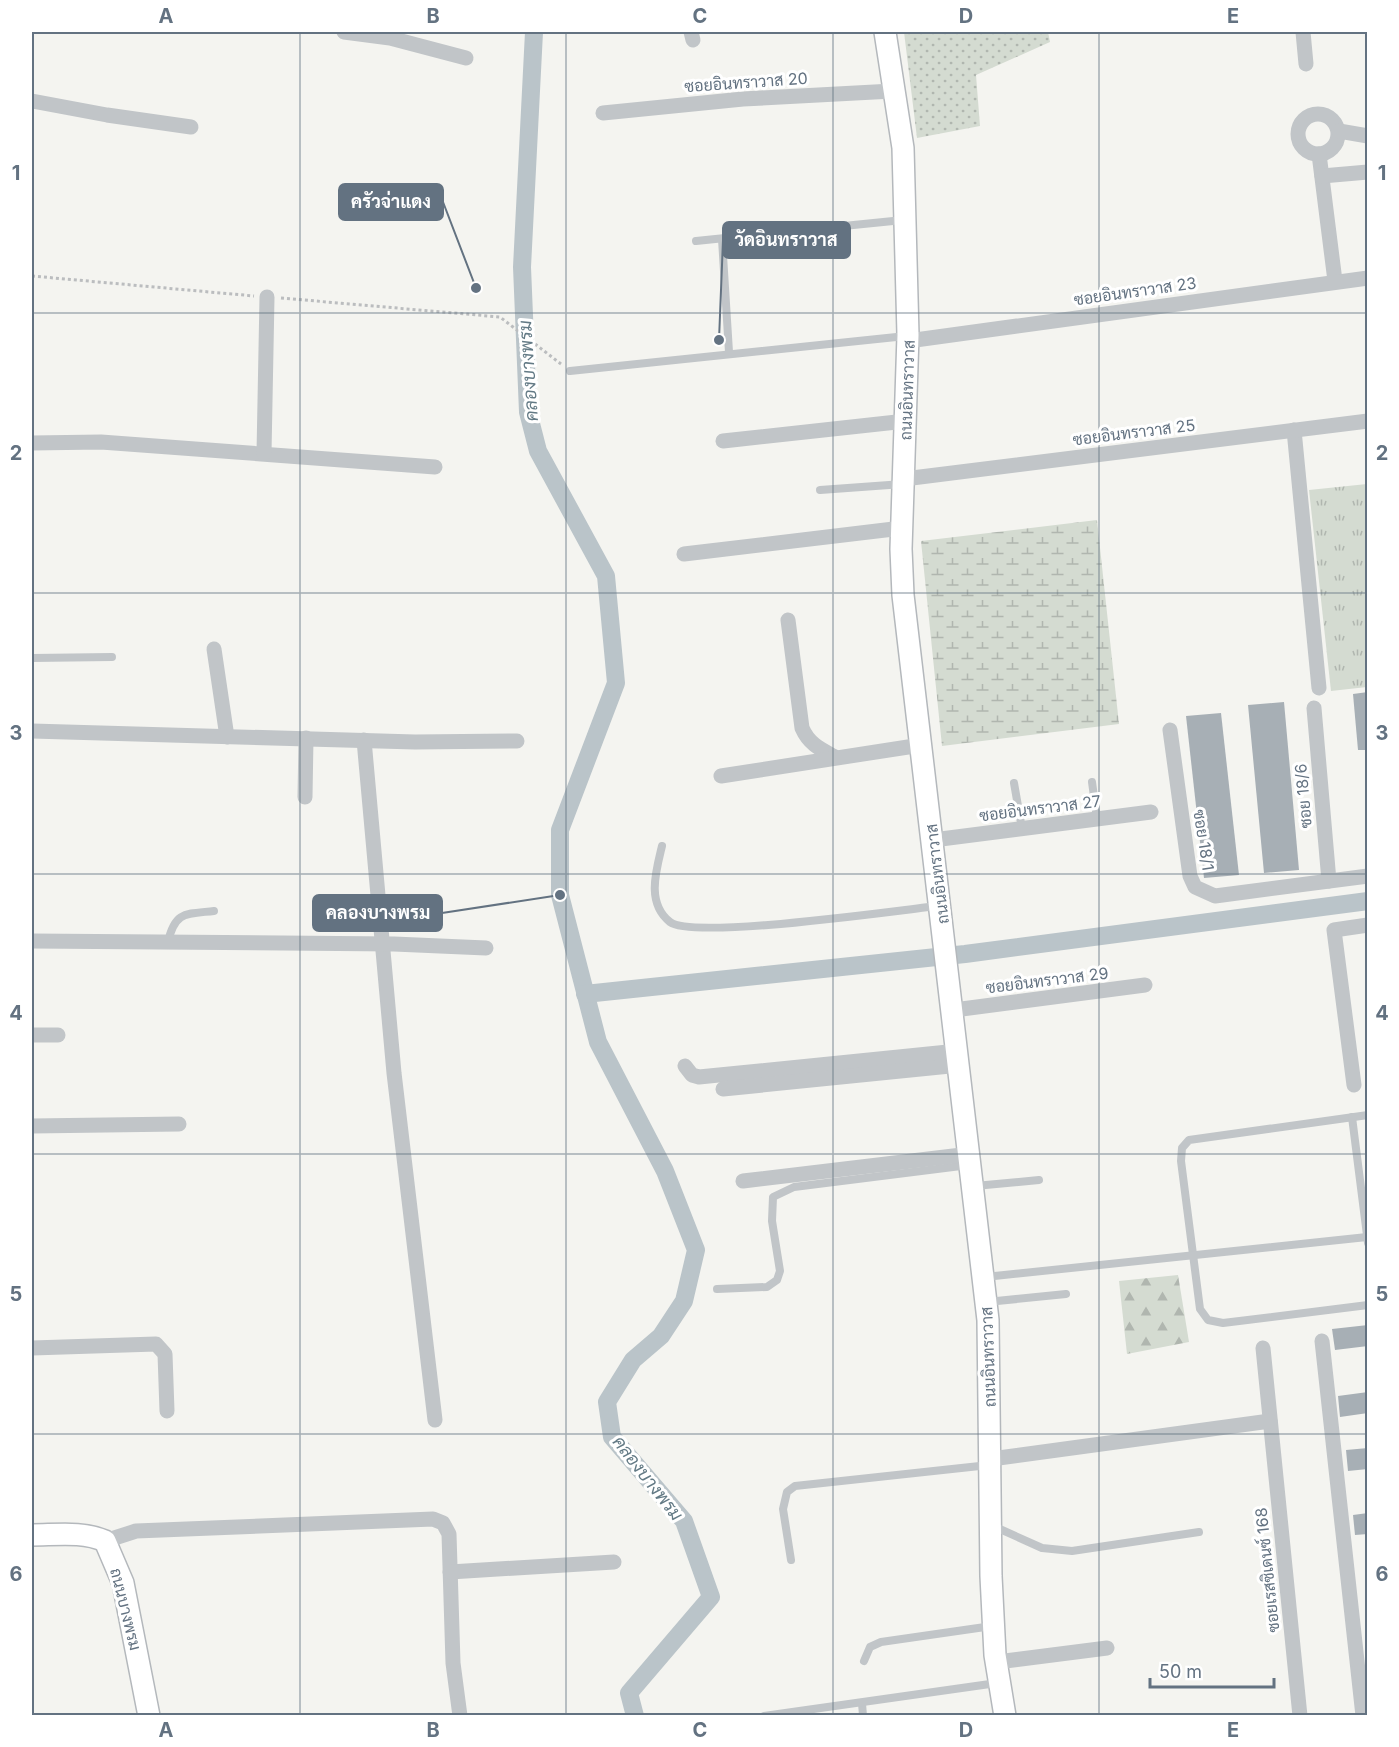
<svg xmlns="http://www.w3.org/2000/svg" width="1399" height="1747" font-family="Inter,Sarabun,sans-serif">
	<defs>
		<pattern id="grass-tufts" width="24" height="20" patternUnits="userSpaceOnUse" patternTransform="scale(1.5)"><rect width="24" height="20" fill="#d4dbd1"/><path d="M3 7l-1-3M5 7V3M7 7l1-3M15 17l-1-3M17 17v-4M19 17l1-3" fill="none" stroke="#b0b6af"/></pattern>
		<pattern id="forest-firs" width="22" height="20" patternUnits="userSpaceOnUse" patternTransform="scale(1.5)"><rect width="22" height="20" fill="#d4dbd1"/><path d="M5 1l3.5 6h-7zM16 11l3.5 6h-7z" fill="#b0b6af"/></pattern>
		<pattern id="wetland-marsh" width="20" height="14" patternUnits="userSpaceOnUse" patternTransform="scale(1.5)"><rect width="20" height="14" fill="#d4dbd1"/><path d="M1 5h8M5 5V1M11 12h8M15 12V8" fill="none" stroke="#b0b6af"/></pattern>
		<pattern id="garden-dots" width="8" height="8" patternUnits="userSpaceOnUse" patternTransform="scale(1.5)"><rect width="8" height="8" fill="#d4dbd1"/><path d="M2 2h.1M6 6h.1" fill="none" stroke="#b0b6af" stroke-width="1.8" stroke-linecap="round"/></pattern>
	</defs>
	<rect width="100%" height="100%" fill="#f4f4f0"/>
	<path fill="url(#grass-tufts)" d="M1367,484V687L1331,691L1309,490Z"/>
	<path fill="url(#forest-firs)" d="M1178,1275L1189,1342L1127,1354L1119,1281Z"/>
	<path fill="url(#wetland-marsh)" d="M1097,520L1119,724L942,746L921,541Z"/>
	<path fill="url(#garden-dots)" d="M904,32H1048L1050,42L976,75L980,126L917,138Z"/>
	<g fill="none" stroke-linecap="round" stroke-linejoin="round">
		<g stroke="#bac4c9" stroke-width="18">
			<path d="M534,32L522,267L528,412L538,451L606,576L616,683L560,830V895L598,1042L665,1171L696,1250L684,1301L661,1336L633,1360L607,1402L612,1437L684,1521L711,1597L629,1693L635,1716"/>
			<path d="M585,994L965,954L1368,901"/>
		</g>
	</g>
	<g fill="#a7afb5">
		<path d="M1368,692V750H1358L1353,694Z"/>
		<path d="M1284,702L1299,870L1264,873L1248,705Z"/>
		<path d="M1221,713L1239,875L1204,878L1186,716Z"/>
		<path d="M1368,1325V1346L1335,1350L1332,1329Z"/>
		<path d="M1368,1392V1413L1340,1417L1338,1396Z"/>
		<path d="M1368,1448V1469L1348,1471L1346,1450Z"/>
		<path d="M1368,1513V1534L1355,1535L1353,1515Z"/>
	</g>
	<g fill="none" stroke-linecap="round" stroke-linejoin="round">
		<g stroke="#b4b8bc" stroke-width="24">
			<g id="secondary">
				<path d="M885,32L903,148L908,335L901,549L903,595L988,1320L991,1576L995,1655L1005,1716"/>
				<path d="M32,1535C56,1535 83,1531 105,1541L123,1583L149,1716"/>
			</g>
		</g>
		<g stroke="#bbbdbf" stroke-width="3" stroke-dasharray="3 3" stroke-linecap="butt">
			<path d="M32,276L254,296"/>
			<path d="M281,298L500,317L561,364"/>
		</g>
		<g stroke="#c1c5c8" stroke-width="8">
			<path d="M722,239L729,352"/>
			<path d="M696,241L903,220"/>
			<path d="M570,371L906,336"/>
			<path d="M820,490L903,484"/>
			<path d="M32,658L112,657"/>
			<path d="M1092,782L1097,819"/>
			<path d="M1014,783L1022,829"/>
			<path d="M662,846C656,871 646,903 670,922C693,940 899,910 938,906"/>
			<path d="M168,942C175,911 186,914 214,911"/>
			<path d="M1368,1115L1189,1140L1182,1148L1181,1161L1200,1309L1208,1320L1223,1323L1368,1305"/>
			<path d="M1352,1117L1368,1243"/>
			<path d="M975,1186L1039,1180"/>
			<path d="M985,1277L1367,1237"/>
			<path d="M717,1289L767,1287L777,1280L780,1271L772,1221L773,1197L794,1187L969,1165"/>
			<path d="M987,1302L1066,1294"/>
			<path d="M991,1525L1042,1548L1072,1551L1199,1532"/>
			<path d="M791,1560L783,1509L787,1492L795,1486L989,1465"/>
			<path d="M864,1661L870,1647L881,1642L992,1626"/>
			<path d="M862,1703L863,1716"/>
			<path d="M764,1716L997,1683"/>
		</g>
		<g stroke="#c1c5c8" stroke-width="15">
			<path d="M344,32L390,38L466,58"/>
			<path d="M691,32L693,40"/>
			<path d="M1303,32L1306,64"/>
			<path d="M32,101L107,115L191,127"/>
			<path d="M603,113L743,99L893,91"/>
			<circle cx="1318" cy="134" r="20"/>
			<path d="M1339,131L1368,136"/>
			<path d="M1319,154L1335,281"/>
			<path d="M1322,176L1368,172"/>
			<path d="M908,341L1368,278"/>
			<path d="M1294,430L1319,688"/>
			<path d="M723,441L906,421"/>
			<path d="M32,443L101,442L435,467"/>
			<path d="M264,453L267,297"/>
			<path d="M904,479L1368,421"/>
			<path d="M684,554L902,528"/>
			<path d="M788,620L802,728C809,744 820,749 835,757"/>
			<path d="M214,649L227,737"/>
			<path d="M1314,708L1329,881"/>
			<path d="M1170,730L1190,876L1195,887L1215,896L1368,876"/>
			<path d="M32,731L415,742L517,741"/>
			<path d="M364,740L394,1073L435,1420"/>
			<path d="M721,776L921,745"/>
			<path d="M305,797L306,738"/>
			<path d="M933,840L1151,812"/>
			<path d="M32,941L394,944L486,948"/>
			<path d="M954,1010L1145,985"/>
			<path d="M32,1035H58"/>
			<path d="M685,1066L692,1075L699,1077L958,1051"/>
			<path d="M1354,1085L1334,930L1368,925"/>
			<path d="M723,1089L960,1065"/>
			<path d="M32,1126L179,1124"/>
			<path d="M743,1181L970,1154"/>
			<path d="M1322,1341L1363,1716"/>
			<path d="M32,1348L156,1344L165,1354L167,1411"/>
			<path d="M1263,1348L1300,1716"/>
			<path d="M991,1459L1270,1421"/>
			<path d="M105,1541L136,1531L433,1519L443,1523L449,1534L453,1663L460,1716"/>
			<path d="M450,1572L614,1562"/>
			<path d="M997,1662L1107,1648"/>
		</g>
		<use href="#secondary" stroke="#fff" stroke-width="21"/>
	</g>
	<path fill="none" stroke="#637281" stroke-width="1.5" stroke-opacity="0.55" d="M300,32V1716M566,32V1716M833,32V1716M1099,32V1716M32,313H1368M32,593H1368M32,874H1368M32,1154H1368M32,1434H1368"/>
	<g text-anchor="middle" dominant-baseline="central" stroke-width="6" stroke-linejoin="round" paint-order="stroke">
		<g font-size="16" fill="#637281" stroke="#fff">
			<text transform="translate(746 82) rotate(-4)">ซอยอินทราวาส 20</text>
			<text transform="translate(1135 291) rotate(-8)">ซอยอินทราวาส 23</text>
			<text transform="translate(907 390) rotate(-88)">ถนนอินทราวาส</text>
			<text transform="translate(1134 432) rotate(-7)">ซอยอินทราวาส 25</text>
			<text transform="translate(1303 796) rotate(-95)">ซอย 18/6</text>
			<text transform="translate(1040 808) rotate(-7)">ซอยอินทราวาส 27</text>
			<text transform="translate(1204 840) rotate(81)">ซอย 18/1</text>
			<text transform="translate(937 874) rotate(-97)">ถนนอินทราวาส</text>
			<text transform="translate(1047 980) rotate(-7)">ซอยอินทราวาส 29</text>
			<text transform="translate(988 1357) rotate(-92)">ถนนอินทราวาส</text>
			<text transform="translate(1267 1570) rotate(-96)">ซอยเรสซิเดนซ์ 168</text>
			<text transform="translate(126 1609) rotate(76)">ถนนบางพรม</text>
		</g>
		<g font-size="18" font-style="italic" fill="#637a85" stroke="#fff">
			<text transform="translate(528 371) rotate(-94)">คลองบางพรม</text>
			<text transform="translate(648 1478) rotate(52)">คลองบางพรม</text>
		</g>
	</g>
	<path fill="none" stroke="#637281" stroke-width="2" d="M476 288L443 202M719 340L723 240M560 895L442 913"/>
	<g fill="#637281" stroke="#fff" stroke-width="2">
		<circle cx="476" cy="288" r="6"/>
		<circle cx="719" cy="340" r="6"/>
		<circle cx="560" cy="895" r="6"/>
	</g>
	<g fill="#637281" stroke="#637281" stroke-width="2">
		<rect x="339" y="184" width="104" height="36" rx="6"/>
		<rect x="723" y="222" width="127" height="36" rx="6"/>
		<rect x="313" y="895" width="129" height="36" rx="6"/>
	</g>
	<g font-size="18" text-anchor="middle" font-weight="bold" fill="#fff">
		<text x="391" y="208">ครัวจ่าแดง</text>
		<text x="786" y="246">วัดอินทราวาส</text>
		<text x="378" y="919">คลองบางพรม</text>
	</g>
	<rect width="1399" height="1747" fill="none" stroke="#ffffff" stroke-width="66"/>
	<path d="M1150 1678v9h124v-9" fill="none" stroke="#637281" stroke-width="3"/>
	<text x="1159" y="1678" font-size="18" fill="#637281" stroke="#ffffff" stroke-width="4.5" paint-order="stroke">50 m</text>
	<rect x="33" y="33" width="1333" height="1681" fill="none" stroke="#637281" stroke-width="2"/>
	<g font-size="20" text-anchor="middle" font-weight="bold" fill="#637281">
		<text x="166" y="23">A</text>
		<text x="433" y="23">B</text>
		<text x="700" y="23">C</text>
		<text x="966" y="23">D</text>
		<text x="1233" y="23">E</text>
		<text x="16" y="180">1</text>
		<text x="1382" y="180">1</text>
		<text x="16" y="460">2</text>
		<text x="1382" y="460">2</text>
		<text x="16" y="740">3</text>
		<text x="1382" y="740">3</text>
		<text x="16" y="1020">4</text>
		<text x="1382" y="1020">4</text>
		<text x="16" y="1301">5</text>
		<text x="1382" y="1301">5</text>
		<text x="16" y="1581">6</text>
		<text x="1382" y="1581">6</text>
		<text x="166" y="1737">A</text>
		<text x="433" y="1737">B</text>
		<text x="700" y="1737">C</text>
		<text x="966" y="1737">D</text>
		<text x="1233" y="1737">E</text>
	</g>
</svg>
